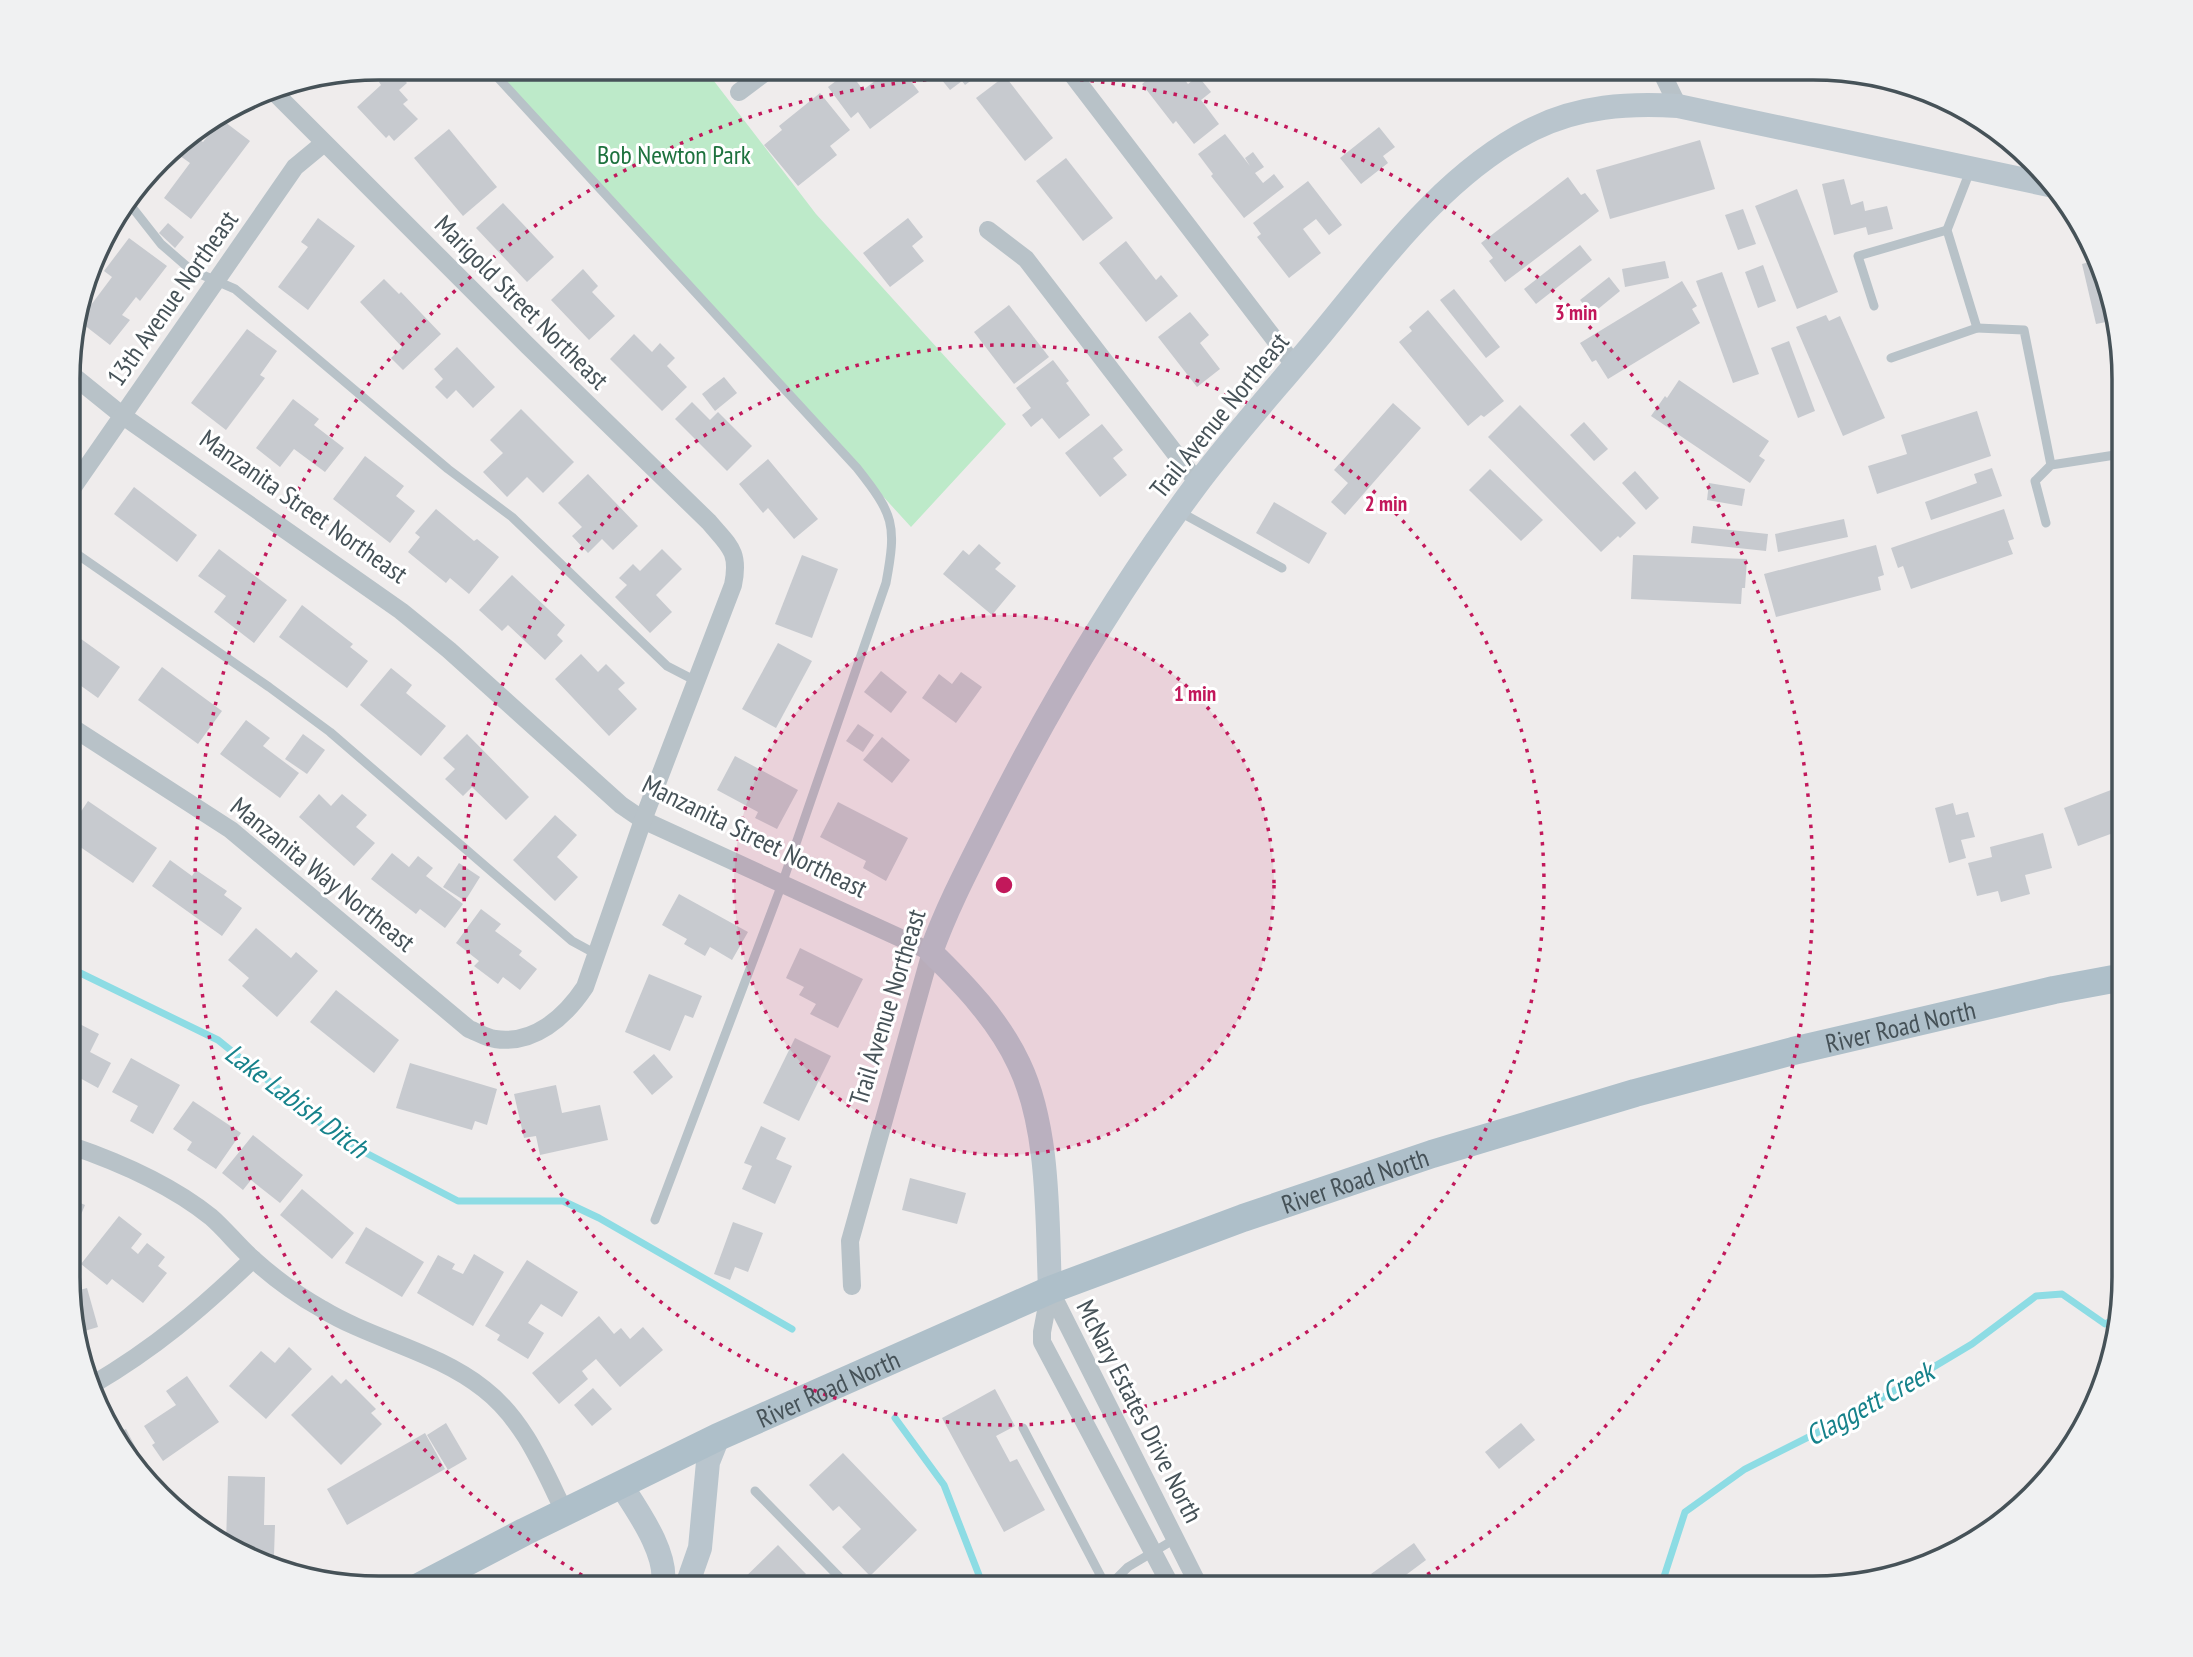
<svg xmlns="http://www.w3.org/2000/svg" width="2193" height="1657" font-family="'PT Sans Narrow',sans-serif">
	<rect width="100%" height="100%" fill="#efecec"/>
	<path fill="#bdeac9" d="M492,68H704L816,214L1006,424L911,527Z"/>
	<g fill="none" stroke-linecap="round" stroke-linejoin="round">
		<g stroke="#8ddce4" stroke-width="7">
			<path d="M70,968L218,1040L343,1141L458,1201H563L599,1218L792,1329"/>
			<path d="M895,1418L944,1485L984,1588"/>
			<path d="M1660,1589L1685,1512L1745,1469L1860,1411L1972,1344L2036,1296L2062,1294L2105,1324L2120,1316"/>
		</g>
	</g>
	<g fill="#c7cacf">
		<path d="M389,68H393L407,83L399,90L408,100L403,104L418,119L394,141L389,135L386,138L357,107L381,85L377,79Z"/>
		<path d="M892,68H901L919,92L870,129L858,112L851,118L828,87L849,71L863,90Z"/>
		<path d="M945,69H987L965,85L962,81L950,90L937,74Z"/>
		<path d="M1161,69H1176L1188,84L1198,76L1211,92L1201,100L1219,124L1194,144L1176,121L1173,124L1142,84Z"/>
		<path d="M1005,76L1053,138L1025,161L976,98Z"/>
		<path d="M820,93L850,130L830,146L837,155L798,186L764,145L782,130L779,126Z"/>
		<path d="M221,119L250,141L191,219L164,198L190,163L176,153L193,135L203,142Z"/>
		<path d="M1379,127L1395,147L1383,156L1388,163L1361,184L1340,158Z"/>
		<path d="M449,129L497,187L463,216L414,158Z"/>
		<path d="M1225,134L1250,166L1245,158L1253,152L1264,167L1255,173L1263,183L1274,174L1284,187L1244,218L1211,176L1213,174L1198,154Z"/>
		<path d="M1700,140L1715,189L1610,219L1596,170Z"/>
		<path d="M1066,158L1113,218L1083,241L1036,181Z"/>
		<path d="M1568,177L1581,195L1585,193L1599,211L1505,282L1489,261L1493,258L1481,243Z"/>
		<path d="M1844,179L1851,205L1863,201L1865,211L1887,206L1893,229L1868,235L1866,227L1834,235L1822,184Z"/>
		<path d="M1308,181L1342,225L1329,235L1316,219L1303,229L1321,253L1289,278L1257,237L1261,234L1253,223Z"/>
		<path d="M1797,189L1838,292L1797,309L1755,206Z"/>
		<path d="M503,203L554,257L527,282L476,228Z"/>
		<path d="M1743,209L1756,244L1738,250L1725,215Z"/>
		<path d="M318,218L355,246L308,310L278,287L308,247L301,242Z"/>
		<path d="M908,218L923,237L912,246L924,261L890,287L863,253Z"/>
		<path d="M168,223L184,237L175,248L159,233Z"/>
		<path d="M129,238L167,266L140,301L136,297L122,315L130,320L110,345L79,321L112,277L104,271Z"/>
		<path d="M1126,241L1156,280L1161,275L1178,296L1146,322L1099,263Z"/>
		<path d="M1580,245L1592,260L1536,304L1524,289Z"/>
		<path d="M2097,260L2111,321L2096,324L2082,264Z"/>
		<path d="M1665,261L1669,278L1625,287L1622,269Z"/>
		<path d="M1763,265L1776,301L1758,308L1745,272Z"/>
		<path d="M583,269L598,286L592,292L615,316L589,340L551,300Z"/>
		<path d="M1722,272L1759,374L1733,383L1696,281Z"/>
		<path d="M1609,277L1620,291L1592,314L1580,300Z"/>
		<path d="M384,279L399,294L401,292L441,334L403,370L391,358L402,347L360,302Z"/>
		<path d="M1682,281L1697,306L1692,309L1700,323L1608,379L1596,360L1592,362L1580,343Z"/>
		<path d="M1454,289L1500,347L1486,358L1440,300Z"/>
		<path d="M1009,305L1049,357L1014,384L974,332Z"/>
		<path d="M1428,310L1504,401L1484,417L1481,415L1468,426L1399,342L1412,331L1409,327Z"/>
		<path d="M1190,312L1209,335L1200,343L1220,369L1197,387L1158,337Z"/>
		<path d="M1826,315L1829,321L1840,316L1885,418L1843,436L1796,327Z"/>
		<path d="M247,329L277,351L260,375L265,378L226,430L191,403Z"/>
		<path d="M634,334L652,352L660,343L675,358L667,366L687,387L662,411L610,359Z"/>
		<path d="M1789,341L1815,411L1798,418L1771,348Z"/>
		<path d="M457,347L495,387L473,408L456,390L447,399L435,387L443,379L434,369Z"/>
		<path d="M1053,360L1069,381L1066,383L1090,415L1059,439L1042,418L1031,427L1022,415L1031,408L1016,388Z"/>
		<path d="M724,377L737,393L715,411L702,394Z"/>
		<path d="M1679,380L1769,441L1759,456L1765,460L1750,483L1651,416L1665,396L1667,398Z"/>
		<path d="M293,399L319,419L314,425L344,448L325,472L294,449L280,467L256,448Z"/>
		<path d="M692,402L710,420L718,412L752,446L727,471L675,419Z"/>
		<path d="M1393,403L1421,428L1345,515L1331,502L1348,483L1334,470Z"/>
		<path d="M1520,405L1636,523L1620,538L1618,536L1601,552L1488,437Z"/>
		<path d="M521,409L574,462L543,493L527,477L507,497L483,472L503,453L490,440Z"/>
		<path d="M1977,411L1991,456L1877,494L1868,466L1907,454L1901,435Z"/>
		<path d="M1584,422L1608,449L1594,461L1570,435Z"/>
		<path d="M1102,424L1123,450L1113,458L1127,475L1100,497L1065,453Z"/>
		<path d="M365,456L404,486L396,496L415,511L390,543L333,499Z"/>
		<path d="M768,459L818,519L794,539L768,508L763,513L739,484Z"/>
		<path d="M1992,468L2002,496L1931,520L1925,502L1977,483L1974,474Z"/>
		<path d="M1490,469L1543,520L1521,541L1469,490Z"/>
		<path d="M1635,471L1659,498L1646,510L1622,483Z"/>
		<path d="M588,474L638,526L613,550L602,539L588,553L572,536L582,527L558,503Z"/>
		<path d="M1709,483L1745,489L1742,506L1707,500Z"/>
		<path d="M134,487L197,535L177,562L114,514Z"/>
		<path d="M1274,502L1327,533L1309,564L1256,533Z"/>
		<path d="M436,509L474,541L477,539L499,557L469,594L450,578L446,583L408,552L420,537L415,533Z"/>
		<path d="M2004,509L2014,539L2008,541L2013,554L1911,589L1903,566L1898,568L1891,548Z"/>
		<path d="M1844,519L1848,537L1778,552L1775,534Z"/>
		<path d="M1693,526L1768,534L1766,551L1691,543Z"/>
		<path d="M979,544L1001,563L995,569L1016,586L992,615L943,574L963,550L969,555Z"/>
		<path d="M1876,545L1884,575L1878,577L1881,590L1776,617L1764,574Z"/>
		<path d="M219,549L287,600L254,643L214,612L226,596L198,576Z"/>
		<path d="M662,549L682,569L656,595L672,612L650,633L615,597L627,585L619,578L633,564L640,571Z"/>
		<path d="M802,555L838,569L812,638L775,624Z"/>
		<path d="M1633,555L1747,559L1745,588H1742L1741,604L1631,599Z"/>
		<path d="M512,575L565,625L557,635L563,641L545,660L508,625L502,631L479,610Z"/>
		<path d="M302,605L353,644L350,647L368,661L347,688L279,637Z"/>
		<path d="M70,631L120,667L98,698L70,678Z"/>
		<path d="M778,643L812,661L776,728L742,709Z"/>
		<path d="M581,654L598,672L606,664L625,683L618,689L637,709L609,736L555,679Z"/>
		<path d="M162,667L222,711L198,744L138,700Z"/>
		<path d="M391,668L412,685L406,693L446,726L421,756L360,705Z"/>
		<path d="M881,671L907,692L891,713L864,692Z"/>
		<path d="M961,672L982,687L956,723L922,698L939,674L952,684Z"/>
		<path d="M246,720L270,738L263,746L299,773L280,798L220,754Z"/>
		<path d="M858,724L874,735L863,752L846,741Z"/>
		<path d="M303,734L325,750L307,774L285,759Z"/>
		<path d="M467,734L529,797L506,820L472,787L463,796L445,779L455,769L443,758Z"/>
		<path d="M882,737L910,760L892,783L863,760Z"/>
		<path d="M735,756L798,790L777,829L755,818L758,812L717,790Z"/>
		<path d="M2124,785V829L2078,846L2064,808Z"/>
		<path d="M319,794L331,806L342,794L367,815L356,827L375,843L354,866L299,817Z"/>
		<path d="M88,801L157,848L133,883L70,840V828Z"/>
		<path d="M838,802L908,838L886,881L863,868L866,861L820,837Z"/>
		<path d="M1953,803L1956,815L1968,812L1975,837L1961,840L1966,858L1949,863L1935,808Z"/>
		<path d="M555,815L577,835L557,857L578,877L555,901L513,860Z"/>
		<path d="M2043,833L2052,868L2025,875L2030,894L2001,902L1998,891L1977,896L1968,863L1992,857L1990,847Z"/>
		<path d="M392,853L409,867L418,856L433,868L426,876L463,904L445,928L420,909L416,914L371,879Z"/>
		<path d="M170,860L192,876L196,870L227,891L224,895L242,908L222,936L152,886Z"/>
		<path d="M459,863L480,877L465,901L443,887Z"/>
		<path d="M679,894L748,932L732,960L710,947L705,956L684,944L687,939L662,925Z"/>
		<path d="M481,909L501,924L495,931L522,951L519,955L537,969L520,990L503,977L498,984L474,966L479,961L456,943Z"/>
		<path d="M256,928L291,958L296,952L318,971L277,1017L242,986L249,978L228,960Z"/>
		<path d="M800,948L863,979L838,1028L810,1014L816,1004L799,995L804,987L786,978Z"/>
		<path d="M649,974L702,996L693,1018L685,1015L670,1051L625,1032Z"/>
		<path d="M336,990L399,1040L374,1073L310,1022Z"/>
		<path d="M70,1019L99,1034L90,1052L111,1063L98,1088L78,1077L79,1074L69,1069Z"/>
		<path d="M795,1038L831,1056L799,1121L763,1103Z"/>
		<path d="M654,1054L673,1077L652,1095L633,1072Z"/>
		<path d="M131,1058L180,1085L153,1134L130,1121L138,1106L112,1092Z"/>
		<path d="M410,1063L497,1089L487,1125L475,1121L472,1130L396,1108Z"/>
		<path d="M556,1085L562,1113L600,1105L608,1140L540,1155L536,1136L524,1138L514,1094Z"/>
		<path d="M193,1101L241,1133L216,1169L187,1150L192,1142L173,1129Z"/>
		<path d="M761,1126L786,1138L776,1159L792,1166L775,1204L742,1189L752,1166L744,1163Z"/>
		<path d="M253,1135L303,1175L280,1203L251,1180L243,1190L222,1173Z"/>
		<path d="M910,1178L966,1193L957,1224L902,1210Z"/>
		<path d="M302,1189L354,1233L332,1259L280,1215Z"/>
		<path d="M69,1198L85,1205L72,1236L69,1235Z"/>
		<path d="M119,1216L142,1234L131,1248L138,1254L147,1243L165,1257L158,1266L167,1273L143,1303L112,1279L107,1285L81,1264Z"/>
		<path d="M733,1222L763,1233L748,1272L735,1267L730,1280L714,1274Z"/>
		<path d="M366,1227L424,1262L402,1297L345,1263Z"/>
		<path d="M474,1254L504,1272L473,1326L417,1293L438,1255L455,1264L452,1269L463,1274Z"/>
		<path d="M527,1260L578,1292L562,1317L541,1304L528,1323L544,1333L528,1359L497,1340L500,1335L485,1326Z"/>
		<path d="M87,1288L98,1327L78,1333L69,1293Z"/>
		<path d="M599,1316L614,1334L621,1328L630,1339L643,1327L663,1350L620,1387L596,1359L582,1371L588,1379L559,1404L532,1373Z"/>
		<path d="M289,1347L312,1369L266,1419L229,1386L261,1351L275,1363Z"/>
		<path d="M332,1375L341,1384L346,1379L376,1409L371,1413L382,1424L341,1465L291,1415Z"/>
		<path d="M187,1376L219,1422L163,1461L152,1445L155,1443L144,1426L176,1405L166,1391Z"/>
		<path d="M593,1388L612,1409L592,1426L574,1405Z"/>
		<path d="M995,1389L1015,1426L996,1436L1010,1462L1017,1459L1045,1510L1004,1532L942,1418Z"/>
		<path d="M446,1423L467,1459L448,1470L427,1435Z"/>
		<path d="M1521,1423L1535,1440L1499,1469L1485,1452Z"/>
		<path d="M126,1429L141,1458L136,1461L115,1434Z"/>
		<path d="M425,1433L445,1469L347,1525L327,1489Z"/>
		<path d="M843,1453L917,1530L870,1576L842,1547L861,1529L839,1506L833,1511L809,1485Z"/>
		<path d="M228,1476L265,1477L264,1525H275L274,1555H244L226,1544Z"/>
		<path d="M1414,1543L1426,1560L1387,1589H1382L1371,1574Z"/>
		<path d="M778,1545L806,1574L790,1588H734Z"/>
	</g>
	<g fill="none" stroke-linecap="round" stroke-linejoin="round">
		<g stroke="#b8c2c8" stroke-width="9">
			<path d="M489,68L857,468C894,515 897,524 886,583L782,884L655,1220"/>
			<path d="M128,202L161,244L191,270L235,289L448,469L512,517L667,666L696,681"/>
			<path d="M1874,306L1858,256L1947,230"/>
			<path d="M1977,328L2024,330L2051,465"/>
			<path d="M1891,358L1977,328L1947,230L1970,171"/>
			<path d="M1180,512L1282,568"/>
			<path d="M2046,523L2035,481L2051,465L2115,455"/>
			<path d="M71,550L269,687L330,732L572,941L596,954"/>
			<path d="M1023,1428L1107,1588"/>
			<path d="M755,1491L850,1588"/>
			<path d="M1107,1588L1128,1567L1175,1539"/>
		</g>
		<g stroke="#b8c2c8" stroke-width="18">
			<path d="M1068,69L1295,366"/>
			<path d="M1660,69L1678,106"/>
			<path d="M739,92L771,68"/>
			<path d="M988,230L1026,259L1198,483"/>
			<path d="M71,374L123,416L401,611L449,650L621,805L643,820L931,952L850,1241L852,1286"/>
			<path d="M71,490L295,167L324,143"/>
			<path d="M70,726L231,830L469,1029C477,1032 486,1038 495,1039C534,1045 565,1017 585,987L643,820L733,585C740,551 729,546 709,522L528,346L271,89"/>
			<path d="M69,1145C119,1162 170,1184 211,1217C226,1230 238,1246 253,1259C274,1278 297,1295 322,1309C373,1340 436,1351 484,1389C524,1420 543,1468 565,1513"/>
			<path d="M1050,1290L1200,1588"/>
			<path d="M1050,1290L1042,1332V1342L1172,1588"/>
			<path d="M92,1385C155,1348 201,1309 253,1259"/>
		</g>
		<g stroke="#b9c5cd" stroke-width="24">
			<path d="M1050,1290C1047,1220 1050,1129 1019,1064C999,1021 965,985 931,952C948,905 971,862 993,818C1052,701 1119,589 1197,484C1236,432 1280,384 1322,333C1383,259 1445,173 1533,129C1579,106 1628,103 1678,106L2049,185"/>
			<path d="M621,1485C637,1510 671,1557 662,1588"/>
			<path d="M686,1588L700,1548L708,1462L718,1437"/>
		</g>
		<path stroke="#aebfc9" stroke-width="28" id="s1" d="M417,1588L524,1532L718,1437L1050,1290L1243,1218L1432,1154L1635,1093L1793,1051L2054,990L2124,977"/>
	</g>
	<circle cx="1004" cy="885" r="270" fill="#c2185b" fill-opacity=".12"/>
	<g fill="none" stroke="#c2185b" stroke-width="3.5" stroke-dasharray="3.5 7">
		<circle cx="1004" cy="885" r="270"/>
		<circle cx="1004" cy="885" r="540"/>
		<path d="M600 1586A809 809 0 1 1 1408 1586"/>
	</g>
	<g text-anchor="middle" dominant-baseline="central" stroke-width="6" stroke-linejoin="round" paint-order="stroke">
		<g font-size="26" fill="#1e723e" stroke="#fff">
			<text x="674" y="154">Bob Newton Park</text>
		</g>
		<g font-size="26" fill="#465258" stroke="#fff">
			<text transform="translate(172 298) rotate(-55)">13th Avenue Northeast</text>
			<text transform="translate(522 302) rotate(45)">Marigold Street Northeast</text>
			<text transform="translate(1219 415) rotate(-51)">Trail Avenue Northeast</text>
			<text transform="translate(304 506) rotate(35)">Manzanita Street Northeast</text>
			<text transform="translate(755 836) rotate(26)">Manzanita Street Northeast</text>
			<text transform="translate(323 874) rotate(39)">Manzanita Way Northeast</text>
			<text transform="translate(887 1007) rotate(-73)">Trail Avenue Northeast</text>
			<text stroke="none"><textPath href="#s1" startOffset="1591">River Road North</textPath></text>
			<text stroke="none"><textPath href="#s1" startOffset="1024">River Road North</textPath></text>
			<text stroke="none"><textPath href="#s1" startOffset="457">River Road North</textPath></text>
			<text transform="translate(1140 1411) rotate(63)">McNary Estates Drive North</text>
		</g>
		<g font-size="28" font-style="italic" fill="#16828b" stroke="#fff">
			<text transform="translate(297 1100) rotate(37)">Lake Labish Ditch</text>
			<text transform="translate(1869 1403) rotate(-29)">Claggett Creek</text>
		</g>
	</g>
	<path d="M0 0H2193V1657H0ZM379 80H1813A299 299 0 0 1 2112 379V1277A299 299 0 0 1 1813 1576H379A299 299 0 0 1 80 1277V379A299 299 0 0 1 379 80Z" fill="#f0f1f2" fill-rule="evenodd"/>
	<path fill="none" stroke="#465258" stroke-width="3.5" d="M379 80H1813A299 299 0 0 1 2112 379V1277A299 299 0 0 1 1813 1576H379A299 299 0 0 1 80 1277V379A299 299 0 0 1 379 80Z"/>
	<circle cx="1004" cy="885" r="10" fill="#c2185b" stroke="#fff" stroke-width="3.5"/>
	<g font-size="21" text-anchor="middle" font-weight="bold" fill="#c2185b" stroke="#fff" stroke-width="6" stroke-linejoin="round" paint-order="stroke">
		<text x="1576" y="320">3 min</text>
		<text x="1386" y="511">2 min</text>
		<text x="1195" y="701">1 min</text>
	</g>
</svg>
